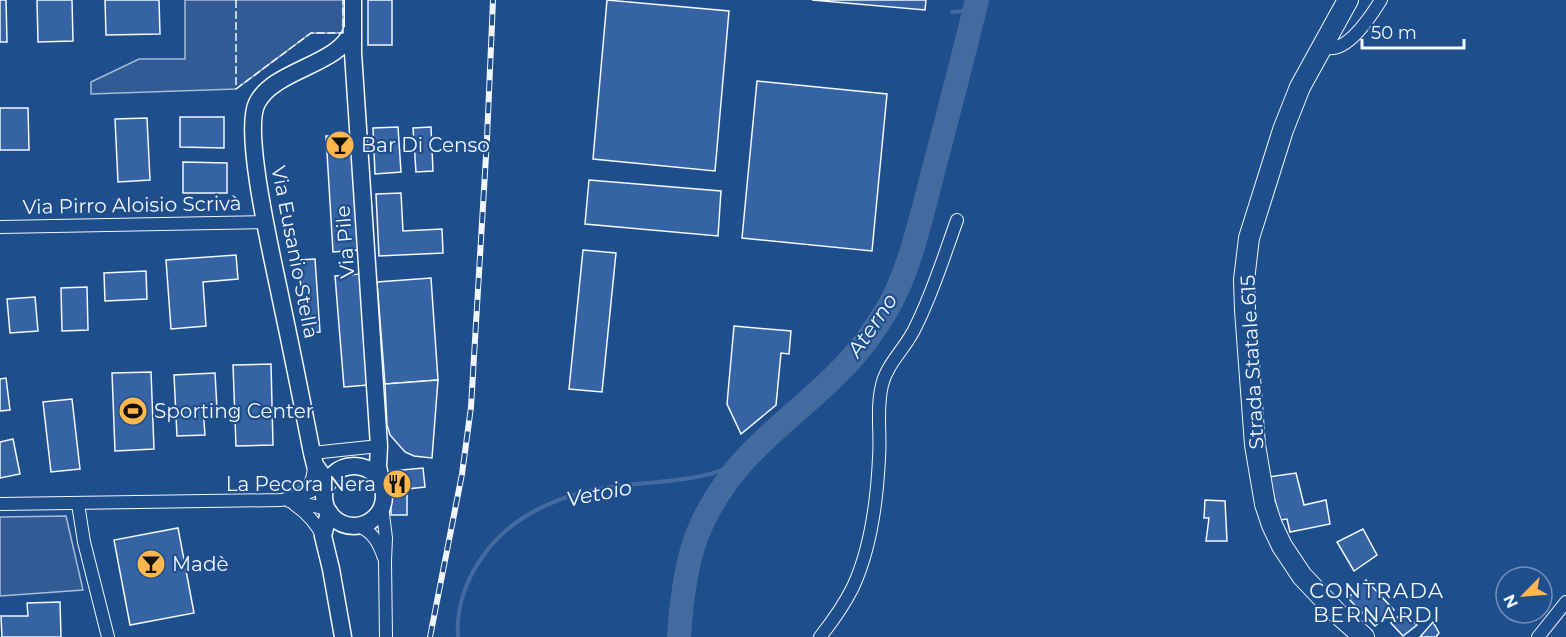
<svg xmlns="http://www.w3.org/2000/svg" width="1566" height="637" font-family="Montserrat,sans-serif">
	<rect width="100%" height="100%" fill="#1f4e8c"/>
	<g fill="#305b95" stroke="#a8bbd7" stroke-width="1.5">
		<path d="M185,0H343V33H311L236,89L91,94V82L139,59H185Z"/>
		<path d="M66,516L83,590L0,596V517Z"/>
	</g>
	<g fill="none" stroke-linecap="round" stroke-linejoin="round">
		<g stroke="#446ba0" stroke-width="4">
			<path d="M952,12L966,11L976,6"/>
			<path d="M458,637C456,608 466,579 483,556C513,513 566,492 617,486C663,480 703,483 745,460"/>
		</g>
		<path stroke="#446ba0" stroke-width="24" d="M679,637C681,607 684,576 693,547C704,511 729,474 756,448C789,415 828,387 858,351C870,337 880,321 889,306C910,269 922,214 933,172C948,115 963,58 977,0"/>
	</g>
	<g fill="#3563a3" stroke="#f2f6ff" stroke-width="1.5">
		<path d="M0,0H6L7,42H0Z"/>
		<path d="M37,0H72L73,41L38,42Z"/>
		<path d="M105,0H159L160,34L106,35Z"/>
		<rect x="368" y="0" width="24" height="45"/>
		<path d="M607,0L729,11L715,171L593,159Z"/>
		<path d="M812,0H926L925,10Z"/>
		<path d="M757,81L887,94L872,251L742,238Z"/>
		<path d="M0,108H28L29,150H0Z"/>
		<path d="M180,117H224V148L180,147Z"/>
		<path d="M147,118L150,180L118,182L115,119Z"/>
		<path d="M398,127L401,172L375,174L373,128Z"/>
		<path d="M431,127L433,171L416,172L413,128Z"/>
		<path d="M352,135L359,250L333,252L326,136Z"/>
		<path d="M183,162L227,163V193H183Z"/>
		<path d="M589,180L721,191L718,236L585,224Z"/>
		<path d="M401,193L403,231L442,229L443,253L379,256L376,194Z"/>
		<path d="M583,250L616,253L602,392L569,389Z"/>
		<path d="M236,255L238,279L203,282L206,326L171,329L166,260Z"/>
		<path d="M315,259L320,332L308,333L297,260Z"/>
		<path d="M146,271L147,299L105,301L104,273Z"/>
		<path d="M360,274L368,385L344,387L335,276Z"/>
		<path d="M431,278L438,380L385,384L377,282Z"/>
		<path d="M87,287L88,330L62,331L61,288Z"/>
		<path d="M35,297L38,331L10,333L7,299Z"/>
		<path d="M734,326L791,331L789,354L781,353L776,405L741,434L727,404Z"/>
		<path d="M271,364L273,445L236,446L233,365Z"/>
		<path d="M151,372L154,449L115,451L112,373Z"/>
		<path d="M215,373L217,409H203L205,435L177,436L174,375Z"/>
		<path d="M6,378L10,410L0,411V379Z"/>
		<path d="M438,380L432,458L414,456L405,452L390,435L387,425L385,384Z"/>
		<path d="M72,399L80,469L51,472L43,402Z"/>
		<path d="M13,439L20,474L0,478V442Z"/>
		<path d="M423,468L425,487L407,489V515H391V471Z"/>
		<path d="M1296,473L1304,505L1326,500L1330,524L1290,532L1287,519L1280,520L1269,477Z"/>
		<path d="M1205,500L1225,501L1227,541H1206L1209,518H1204Z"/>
		<path d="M178,528L194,613L130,625L114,540Z"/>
		<path d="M1363,529L1377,555L1354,571L1337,542Z"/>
		<path d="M1366,580L1394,610L1375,626L1348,598Z"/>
		<path d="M60,602L61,637H2L1,616H28L27,603Z"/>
		<path d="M1403,612L1417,625L1403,636L1391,623Z"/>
		<path d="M1433,622L1439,633L1436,637H1420Z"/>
	</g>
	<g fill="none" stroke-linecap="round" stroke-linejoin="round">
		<g stroke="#f2f6ff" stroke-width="14">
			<g id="street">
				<path d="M1322,46C1345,58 1371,16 1381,0"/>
				<path d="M0,227L266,222"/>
				<path d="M312,453L379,446"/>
				<path d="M300,494C312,487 314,475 314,461"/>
				<path d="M289,501L319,507L329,511"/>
				<path d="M0,504L281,500L303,495L327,484"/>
				<path d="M78,504L84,542L108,637"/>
				<path d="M294,504C307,513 317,523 323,538"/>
				<path d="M382,506L386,538L385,561L386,637"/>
				<path d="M357,526C372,530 379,543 384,558"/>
				<path d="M820,637C832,622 844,605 853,587C871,548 877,501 879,458C881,434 876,409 882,385C887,363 907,347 916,326C933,292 944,256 957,220"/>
				<path d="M1538,637L1566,602"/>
			</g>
		</g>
		<g stroke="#f2f6ff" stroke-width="19">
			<g id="secondary">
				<path d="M353,0V53L379,446L378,466L381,482"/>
				<circle cx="354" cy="496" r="30"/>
				<path d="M328,483L315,465L312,453C302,402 292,351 281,300C274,264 242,132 257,103C274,69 341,65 352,30"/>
				<path d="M329,512L323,536L331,569L343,637"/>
			</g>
		</g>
		<g stroke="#f2f6ff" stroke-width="22">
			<path id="primary" d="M1348,0L1300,87L1283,130L1249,238L1244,280L1245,310L1255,445L1265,504L1272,525L1282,546L1302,576L1339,615L1364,637"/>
		</g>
		<use href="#street" stroke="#1f4e8c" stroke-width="12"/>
		<use href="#secondary" stroke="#1f4e8c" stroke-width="16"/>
		<use href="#primary" stroke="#1f4e8c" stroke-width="20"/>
		<g stroke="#f2f6ff" stroke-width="6">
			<path id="rail" d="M430,637L462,474L471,407L487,139L493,0"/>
		</g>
		<use href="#rail" stroke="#1f4e8c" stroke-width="4" stroke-dasharray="11" stroke-linecap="butt"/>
		<g stroke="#f2f6ff" stroke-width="1.5" stroke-dasharray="8 3" stroke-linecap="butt">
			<path d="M236,0V89"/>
			<path d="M236,89L311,33H343V0"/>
		</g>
	</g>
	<defs>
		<g id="bar-disc" transform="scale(1.5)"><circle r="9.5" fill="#ffb74d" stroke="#1f4e8c"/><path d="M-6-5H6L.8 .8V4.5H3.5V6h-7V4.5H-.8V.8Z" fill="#111"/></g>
		<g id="stadium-disc" transform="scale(1.5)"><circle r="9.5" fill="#ffb74d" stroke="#1f4e8c"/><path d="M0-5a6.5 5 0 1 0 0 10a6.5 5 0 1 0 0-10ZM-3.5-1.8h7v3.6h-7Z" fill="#111"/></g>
		<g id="restaurant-disc" transform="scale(1.5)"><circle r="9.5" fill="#ffb74d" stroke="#1f4e8c"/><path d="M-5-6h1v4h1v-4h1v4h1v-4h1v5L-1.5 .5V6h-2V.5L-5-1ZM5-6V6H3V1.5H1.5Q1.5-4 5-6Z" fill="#111"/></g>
	</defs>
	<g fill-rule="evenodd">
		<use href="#bar-disc" x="340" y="145"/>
		<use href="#stadium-disc" x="133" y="411"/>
		<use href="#restaurant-disc" x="397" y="484"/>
		<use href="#bar-disc" x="151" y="564"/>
	</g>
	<g text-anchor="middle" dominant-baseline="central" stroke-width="4.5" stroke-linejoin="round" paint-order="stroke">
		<g font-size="20" fill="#f2f6ff" stroke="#1f4e8c" text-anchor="start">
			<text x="361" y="145">Bar Di Censo</text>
			<text x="154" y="411">Sporting Center</text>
			<text x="376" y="484" text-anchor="end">La Pecora Nera</text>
			<text x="172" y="564">Madè</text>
		</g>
		<g font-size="20" fill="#f2f6ff" stroke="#1f4e8c">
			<text transform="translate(132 205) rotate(-1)">Via Pirro Aloisio Scrivà</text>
			<text transform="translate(345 242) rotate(-94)">Via Pile</text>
			<text transform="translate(295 252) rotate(79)">Via Eusanio Stella</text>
			<text transform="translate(1252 362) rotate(-93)">Strada Statale 615</text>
		</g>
		<g font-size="21" font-style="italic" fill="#f2f6ff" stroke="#1f4e8c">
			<text transform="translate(872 325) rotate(-56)">Aterno</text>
			<text transform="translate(599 493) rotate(-11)">Vetoio</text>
		</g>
		<g font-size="21" letter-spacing="1.5" fill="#f2f6ff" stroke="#1f4e8c">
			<text x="1377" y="590">CONTRADA<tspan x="1377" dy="24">BERNARDI</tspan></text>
		</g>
	</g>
	<g transform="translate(1524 595) rotate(245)"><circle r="28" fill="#1f4e8c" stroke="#7391ba" stroke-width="1.5"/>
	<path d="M0-4.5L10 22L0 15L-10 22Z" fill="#ffb74d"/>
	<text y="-9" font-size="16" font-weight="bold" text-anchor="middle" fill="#f2f6ff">N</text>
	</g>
	<path d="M1362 39v9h102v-9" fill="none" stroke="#f2f6ff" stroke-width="3"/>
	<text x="1371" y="39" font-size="18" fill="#f2f6ff" stroke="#1f4e8c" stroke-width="4.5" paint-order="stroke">50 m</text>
</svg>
